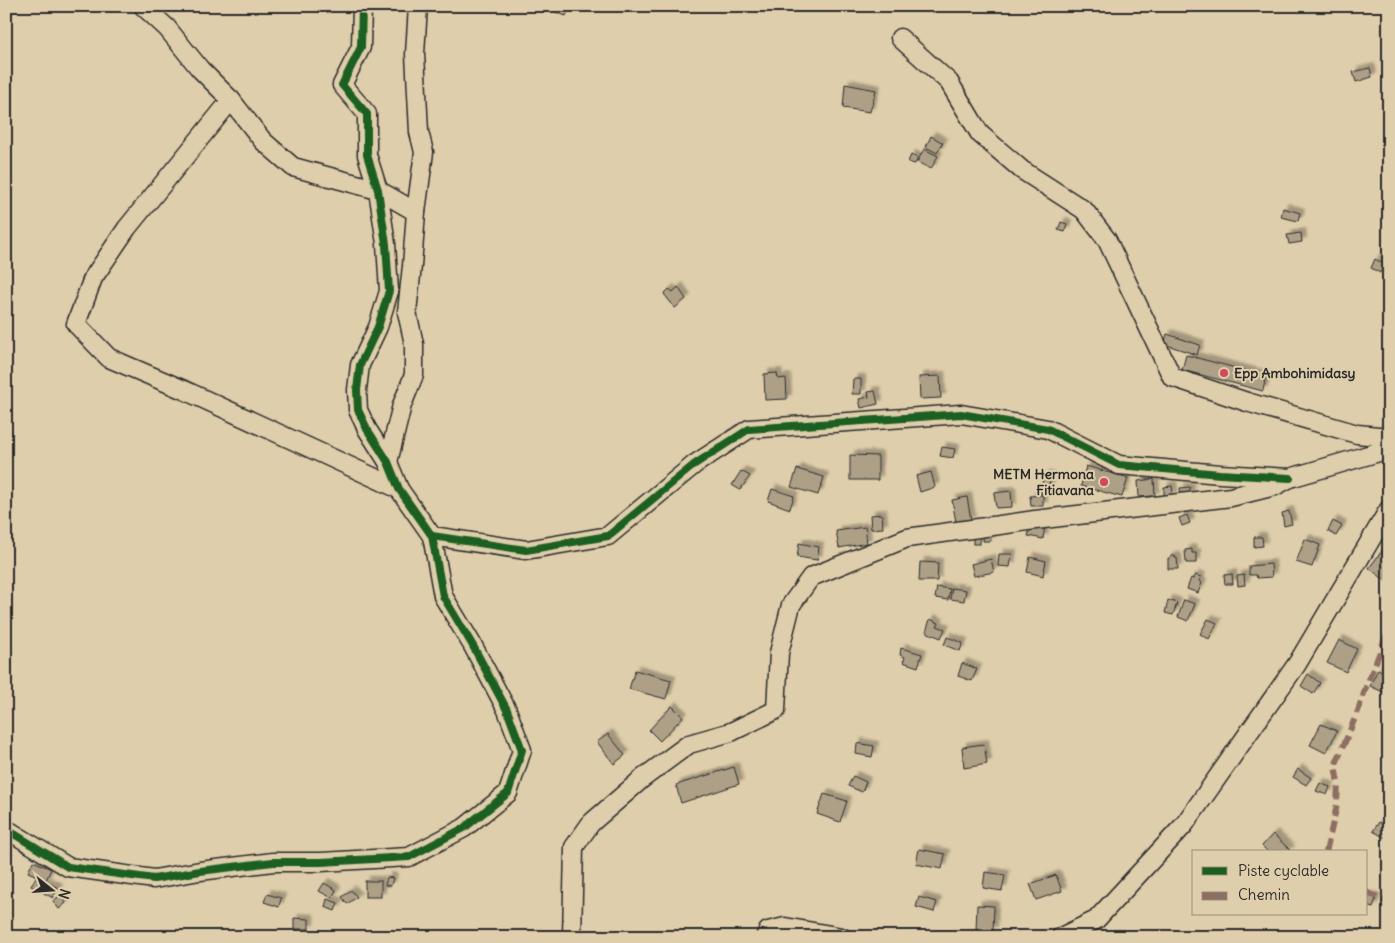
<svg xmlns="http://www.w3.org/2000/svg" width="1395" height="943" font-family="Delius,sans-serif">
	<defs>
		<filter id="shadow"><feDropShadow dx="4.5" dy="-4.5" stdDeviation="1" flood-color="#0004"/></filter>
	</defs>
	<rect width="100%" height="100%" fill="#dfceab"/>
	<filter id="ink" filterUnits="userSpaceOnUse"><feTurbulence type="fractalNoise" baseFrequency=".02" numOctaves="2"/><feDisplacementMap in="SourceGraphic" scale="10" xChannelSelector="R" yChannelSelector="G"/><feConvolveMatrix kernelMatrix="1 2 1 2 8 2 1 2 1" color-interpolation-filters="sRGB"/></filter>
	<g filter="url(#ink)">
		<g fill="#ada087" stroke="#2b2b2b" filter="url(#shadow)">
			<path d="M555,6L570,7L566,16L553,11Z"/>
			<path d="M1370,68L1372,77L1356,82L1353,72Z"/>
			<path d="M845,84L876,90L870,112L843,108Z"/>
			<path d="M931,136L943,143L937,153L926,147Z"/>
			<path d="M924,149L938,156L931,169L917,162Z"/>
			<path d="M911,155L918,158L915,164L908,162Z"/>
			<path d="M1283,208L1300,213L1298,221L1281,217Z"/>
			<path d="M1061,222L1067,224L1065,232L1058,230Z"/>
			<path d="M1301,233L1302,242L1289,244L1287,235Z"/>
			<path d="M1375,259L1384,264L1380,273L1371,268Z"/>
			<path d="M678,287L686,299L675,308L664,294L669,289L673,292Z"/>
			<path d="M1167,334L1200,345L1197,355L1164,344Z"/>
			<path d="M1186,355L1266,376L1263,391L1182,370Z"/>
			<path d="M777,373L778,379L786,378L787,399L765,400L764,374Z"/>
			<path d="M940,376L941,398L920,399L919,377Z"/>
			<path d="M853,379H861V394H852Z"/>
			<path d="M875,391L878,404L861,408L859,399L869,397L868,392Z"/>
			<path d="M942,447L955,449L953,458L940,456Z"/>
			<path d="M850,455L878,456V480H850Z"/>
			<path d="M1086,466L1128,478L1122,497L1081,486Z"/>
			<path d="M797,469L824,477L818,495L791,487Z"/>
			<path d="M741,471L750,476L740,490L732,485Z"/>
			<path d="M931,472L935,487L920,492L916,476Z"/>
			<path d="M1043,476L1050,477L1048,495L1041,494Z"/>
			<path d="M1154,479L1155,496L1139,497L1138,481Z"/>
			<path d="M1172,486L1173,496H1164V487Z"/>
			<path d="M1190,487V496L1181,497L1180,488Z"/>
			<path d="M772,489L794,496L790,509L768,501Z"/>
			<path d="M1011,491L1012,507L996,508L994,493Z"/>
			<path d="M1043,495V506H1031L1030,496Z"/>
			<path d="M967,497L971,520L956,522L952,500Z"/>
			<path d="M1289,511L1292,524L1284,526L1282,513Z"/>
			<path d="M882,514L883,528L871,529L870,515Z"/>
			<path d="M1187,515L1190,523L1182,526L1179,518Z"/>
			<path d="M1333,521L1342,526L1336,536L1328,531Z"/>
			<path d="M1038,524L1045,525L1043,539L1028,536L1030,528L1037,529Z"/>
			<path d="M865,527L867,543L839,548L836,531Z"/>
			<path d="M984,534H991V541H983Z"/>
			<rect x="973" y="537" width="7" height="7"/>
			<path d="M1254,537H1262L1263,546L1254,547Z"/>
			<path d="M1305,539L1320,545L1312,567L1296,562Z"/>
			<path d="M799,543L819,547L817,560L797,557Z"/>
			<path d="M1385,547L1389,550V576L1386,581L1369,568Z"/>
			<path d="M1192,549V553H1196V563H1186L1185,550Z"/>
			<path d="M999,554H1012L1010,567L998,566Z"/>
			<path d="M1171,556H1175V558H1177L1178,569H1168V558H1171Z"/>
			<path d="M1030,557L1046,561L1043,576L1027,572Z"/>
			<path d="M991,559L994,572L974,576L971,564Z"/>
			<path d="M920,562L938,563L937,581H919Z"/>
			<path d="M1271,564L1272,577L1257,578L1256,575H1249V566Z"/>
			<path d="M1232,574L1233,584H1225L1224,575Z"/>
			<path d="M1195,575L1201,577L1199,581L1202,583L1198,593L1187,589L1191,578L1194,579Z"/>
			<path d="M1244,575L1245,585L1238,586L1237,576Z"/>
			<path d="M937,587L950,589L948,600L935,598Z"/>
			<path d="M952,588L966,590L964,601L950,599Z"/>
			<path d="M1168,600L1177,603L1173,615L1165,613Z"/>
			<path d="M1184,600L1195,604L1188,621L1178,617Z"/>
			<path d="M930,619L939,623L937,626L945,629L941,638L926,632Z"/>
			<path d="M1208,619L1217,623L1209,639L1200,634Z"/>
			<path d="M947,637L963,643L960,651L944,645Z"/>
			<path d="M1339,640L1357,649L1346,672L1327,663Z"/>
			<path d="M901,648L922,654L918,667L903,662L905,657L900,655Z"/>
			<path d="M962,663L977,669L972,681L958,676Z"/>
			<path d="M1378,669L1389,675V686L1385,693L1370,686Z"/>
			<path d="M635,670L671,680L666,699L629,689Z"/>
			<path d="M1308,674L1320,683L1313,694L1301,686Z"/>
			<path d="M672,706L683,717L660,741L649,730Z"/>
			<path d="M1321,724L1337,731L1326,753L1310,745Z"/>
			<path d="M608,734L625,755L614,764L597,742Z"/>
			<path d="M857,743L874,746L872,757L856,754Z"/>
			<path d="M984,744L987,764L964,768L962,747Z"/>
			<path d="M734,767L739,784L681,803L676,785Z"/>
			<path d="M1298,769L1311,778L1306,785L1293,777Z"/>
			<path d="M853,776L866,782L862,792L848,786Z"/>
			<path d="M1320,783L1330,787L1327,795L1316,791Z"/>
			<path d="M824,794L847,801L840,822L817,814Z"/>
			<path d="M1379,822L1389,827V840L1373,831Z"/>
			<path d="M1273,834L1290,850L1288,852H1268L1262,846Z"/>
			<path d="M919,849L945,854L942,869L916,864Z"/>
			<path d="M33,861L51,869L46,880L28,872Z"/>
			<path d="M985,872L1005,875L1002,891L983,888Z"/>
			<path d="M1056,875L1062,891L1036,900L1030,884Z"/>
			<path d="M36,877L58,888L53,898L31,886Z"/>
			<path d="M387,877L393,878L391,886L385,885Z"/>
			<rect x="365" y="881" width="16" height="16"/>
			<path d="M324,883L336,890L332,898L319,891Z"/>
			<path d="M351,890L357,897L347,904L342,897Z"/>
			<path d="M267,894L281,898L279,907L264,902Z"/>
			<path d="M61,895L66,903L59,909L53,901Z"/>
			<path d="M1368,896L1376,898L1373,908L1366,906Z"/>
			<path d="M919,897L937,902L934,912L916,907Z"/>
			<path d="M327,899L338,903L335,911L325,907Z"/>
			<path d="M977,905L994,906L993,931L976,930Z"/>
			<path d="M294,918L309,919V929H294Z"/>
		</g>
		<g fill="none" stroke-linecap="round" stroke-linejoin="round">
			<g stroke="#2b2b2b" stroke-width="21">
				<g id="minor">
					<path d="M143,6L167,28L200,69L231,100L263,141L293,167L378,190L416,212"/>
					<path d="M362,6L361,47L342,85L367,114V155L378,190L386,244L389,291L378,327L360,365L357,390L358,410L367,429L388,462L399,489L432,536L526,550L608,536L695,464L749,429L961,414L1048,429L1119,465L1220,474L1290,478"/>
					<path d="M900,38L949,82L980,134L1022,170L1084,210L1107,240L1172,377L1247,402L1357,434L1389,437"/>
					<path d="M231,100L127,228L93,278L76,324L109,358L184,390L399,489"/>
					<path d="M388,462L402,405L414,375V344L407,312L412,266L416,212L424,152L419,132L415,54L418,6"/>
					<path d="M6,829L68,867L154,879L200,871L273,862H321L409,857L464,828L508,793L522,750L507,710L473,646L443,596L432,536"/>
					<path d="M572,937L574,847L591,823L643,778L689,744L731,732L776,710L779,653L791,605L811,577L907,538L1035,520L1231,497L1275,486L1290,478L1389,449"/>
					<path d="M765,937L768,931L785,927L842,937"/>
					<path d="M1061,937L1096,920L1184,825L1297,664L1389,509"/>
				</g>
			</g>
			<use href="#minor" stroke="#dfceab" stroke-width="18"/>
			<g stroke="#8d6e63" stroke-width="6" stroke-dasharray="12 6" stroke-linecap="butt">
				<path d="M1326,852L1337,805L1338,783L1335,766L1358,711L1366,687L1389,629"/>
				<path d="M1366,892L1389,902"/>
			</g>
			<g stroke="#dfceab" stroke-width="11">
				<g id="cycleway">
					<path d="M362,6L361,47L342,85L367,114V155L378,190L386,244L389,291L378,327L360,365L357,390L358,410L367,429L388,462L399,489L432,536L526,550L608,536L695,464L749,429L961,414L1048,429L1119,465L1220,474L1290,478"/>
					<path d="M6,829L68,867L154,879L200,871L273,862H321L409,857L464,828L508,793L522,750L507,710L473,646L443,596L432,536"/>
				</g>
			</g>
			<use href="#cycleway" stroke="#1b5e20" stroke-width="8"/>
		</g>
	</g>
	<g fill="#d1495b" stroke="#dfceab" stroke-width="2">
		<circle cx="1224" cy="373" r="5"/>
		<circle cx="1104" cy="482" r="5"/>
	</g>
	<g text-anchor="middle" dominant-baseline="central" stroke-width="4" stroke-linejoin="round" paint-order="stroke">
		<g font-size="14" font-weight="bold" fill="#2b2b2b" stroke="#dfceab" text-anchor="start">
			<text x="1234" y="373">Epp Ambohimidasy</text>
			<text x="1094" y="474" text-anchor="end">METM Hermona<tspan x="1094" dy="16">Fitiavana</tspan></text>
		</g>
	</g>
	<rect width="1395" height="943" fill="none" stroke="#dfceab" stroke-width="25"/>
	<rect x="12" y="12" width="1370" height="918" fill="none" stroke="#2b2b2b" stroke-width="2" filter="url(#ink)"/>
	<rect x="1192" y="850" width="175" height="65" fill="#dfceab" stroke="#978d78"/>
	<rect x="1202" y="867" width="25" height="8" fill="#1b5e20" stroke="#978d78"/>
	<text x="1238" y="876" font-size="15" fill="#2b2b2b">Piste cyclable</text>
	<rect x="1202" y="892" width="25" height="8" fill="#8d6e63" stroke="#978d78"/>
	<text x="1238" y="900" font-size="15" fill="#2b2b2b">Chemin</text>
	<g transform="translate(52 890) rotate(107)" stroke="#dfceab" stroke-width="4" paint-order="stroke">
	<path d="M0-4L9 19L0 12L-9 19Z" fill="#2b2b2b"/>
	<text y="-8" font-size="14" font-weight="bold" text-anchor="middle" fill="#2b2b2b">N</text>
	</g>
</svg>
